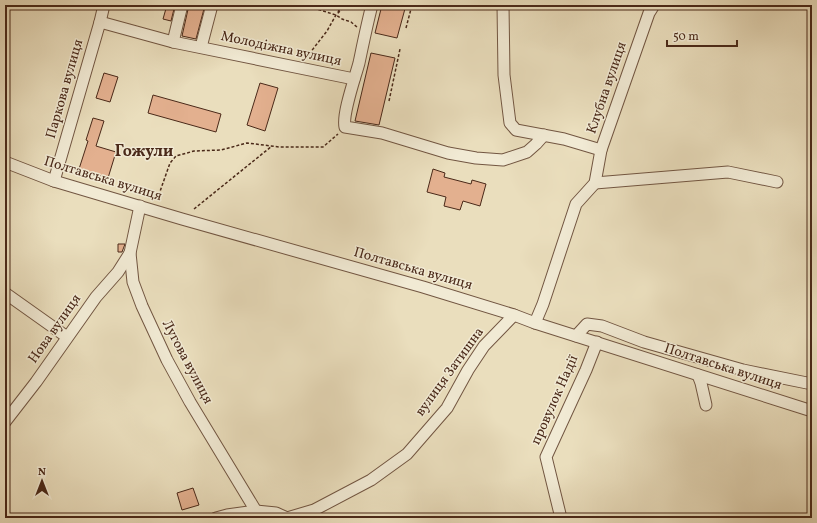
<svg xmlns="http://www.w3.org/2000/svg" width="817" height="523" font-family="Vollkorn,serif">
	<rect width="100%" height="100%" fill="#eadebd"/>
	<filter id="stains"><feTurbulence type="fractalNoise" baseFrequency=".005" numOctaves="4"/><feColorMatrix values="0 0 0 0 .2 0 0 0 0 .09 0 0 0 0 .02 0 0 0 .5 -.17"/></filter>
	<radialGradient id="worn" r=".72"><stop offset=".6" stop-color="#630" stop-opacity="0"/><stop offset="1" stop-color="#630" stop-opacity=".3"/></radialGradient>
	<g fill="#e3b08f" stroke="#4a2919">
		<path d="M167,5H175L171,21L163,19Z"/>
		<path d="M189,5H205L196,39L182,36Z"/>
		<path d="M382,5H406L397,38L375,33Z"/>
		<path d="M371,53L395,58L379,125L355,121Z"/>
		<path d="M104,73L118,77L110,102L96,98Z"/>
		<path d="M260,83L278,88L265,131L247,125Z"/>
		<path d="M153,95L221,114L216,132L148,113Z"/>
		<path d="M93,118L104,121L96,146L116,152L108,178L79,169L88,141L86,140Z"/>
		<path d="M433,169L445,173L444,177L471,184L472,180L486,184L480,206L463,201L460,210L444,206L446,197L427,192Z"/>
		<path d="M118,244H125L122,252H118Z"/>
		<path d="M193,488L199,505L182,510L177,493Z"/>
	</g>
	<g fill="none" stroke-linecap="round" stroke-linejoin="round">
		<g stroke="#725642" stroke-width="13">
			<g id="minor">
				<path d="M372,5C367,24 363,44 359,63C355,78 342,114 345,127L382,133L448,153L476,158L503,160L527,152L536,144L544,135"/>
				<path d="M503,5L504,75L510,123L516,130L564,139L601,150"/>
				<path d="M100,22L173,42L354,79"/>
				<path d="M173,42L182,5"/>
				<path d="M201,47L212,5"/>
				<path d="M5,162L54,181L182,219L423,287L514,315L535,323L812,411"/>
				<path d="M54,181L100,22L104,5"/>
				<path d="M595,183L728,172L777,182"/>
				<path d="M140,206L130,253L133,282L142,306L167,360L190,402L256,511L260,516"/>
				<path d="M5,293L67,337"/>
				<path d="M535,323L543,304L576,204L595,183L601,150L649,13L654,5"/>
				<path d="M576,336L587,324L602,326L644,342L743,370L812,384"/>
				<path d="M698,375L701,383L706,405"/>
				<path d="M5,422L36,382L96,297L118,272L130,253"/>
				<path d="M216,518L227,515L256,511L276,513L287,518L314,510L371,480L407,454L447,408L468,370L484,346L514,315"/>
				<path d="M561,518L546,457L586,370L597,342"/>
			</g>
		</g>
		<g stroke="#4a2919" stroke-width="1.5" stroke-dasharray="3 2" stroke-linecap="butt">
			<path d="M304,5L336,15L342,19L351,22L357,27"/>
			<path d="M338,12L342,5"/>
			<path d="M406,28L412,5"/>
			<path d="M306,58L327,31L336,15L346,5"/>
			<path d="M389,101L400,49"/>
			<path d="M157,200L170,163L176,156L194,151L221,150L247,143L279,147H323L338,134"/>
			<path d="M194,209L272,146"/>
		</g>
		<use href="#minor" stroke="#f1ead4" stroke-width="11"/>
	</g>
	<g text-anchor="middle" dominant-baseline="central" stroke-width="3" stroke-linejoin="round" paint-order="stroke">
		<g font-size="14" fill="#4a2919" stroke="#f1ead4">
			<text transform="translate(281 49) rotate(12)">Молодіжна вулиця</text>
			<text transform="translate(607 88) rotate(-71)">Клубна вулиця</text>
			<text transform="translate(65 89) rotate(-74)">Паркова вулиця</text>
			<text transform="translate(103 179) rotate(17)">Полтавська вулиця</text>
			<text transform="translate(413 269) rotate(16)">Полтавська вулиця</text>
			<text transform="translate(55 329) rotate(-55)">Нова вулиця</text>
			<text transform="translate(187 362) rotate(62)">Лугова вулиця</text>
			<text transform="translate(723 367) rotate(18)">Полтавська вулиця</text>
			<text transform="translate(450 372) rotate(-54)">вулиця Затишна</text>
			<text transform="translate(555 400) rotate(-66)">провулок Надії</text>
		</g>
		<g font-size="16" font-weight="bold" fill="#4a2919" stroke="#f1ead4">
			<text x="144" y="152">Гожули</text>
		</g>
	</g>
	<rect width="817" height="523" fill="none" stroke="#eadebd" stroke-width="20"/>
	<rect x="6" y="6" width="805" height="511" fill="none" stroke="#4a2919" stroke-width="2"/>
	<rect x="10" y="10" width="797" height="503" fill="none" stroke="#4a2919"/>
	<g transform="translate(42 481)" stroke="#f1ead4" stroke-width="3" paint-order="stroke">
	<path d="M0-3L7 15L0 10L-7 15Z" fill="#4a2919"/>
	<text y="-6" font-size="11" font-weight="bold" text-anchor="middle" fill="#4a2919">N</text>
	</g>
	<path d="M667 40v6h70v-6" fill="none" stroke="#4a2919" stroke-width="2"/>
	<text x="673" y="40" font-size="12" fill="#4a2919" stroke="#f1ead4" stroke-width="3" paint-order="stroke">50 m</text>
	<rect width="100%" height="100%" filter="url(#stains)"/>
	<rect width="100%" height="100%" fill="url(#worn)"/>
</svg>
